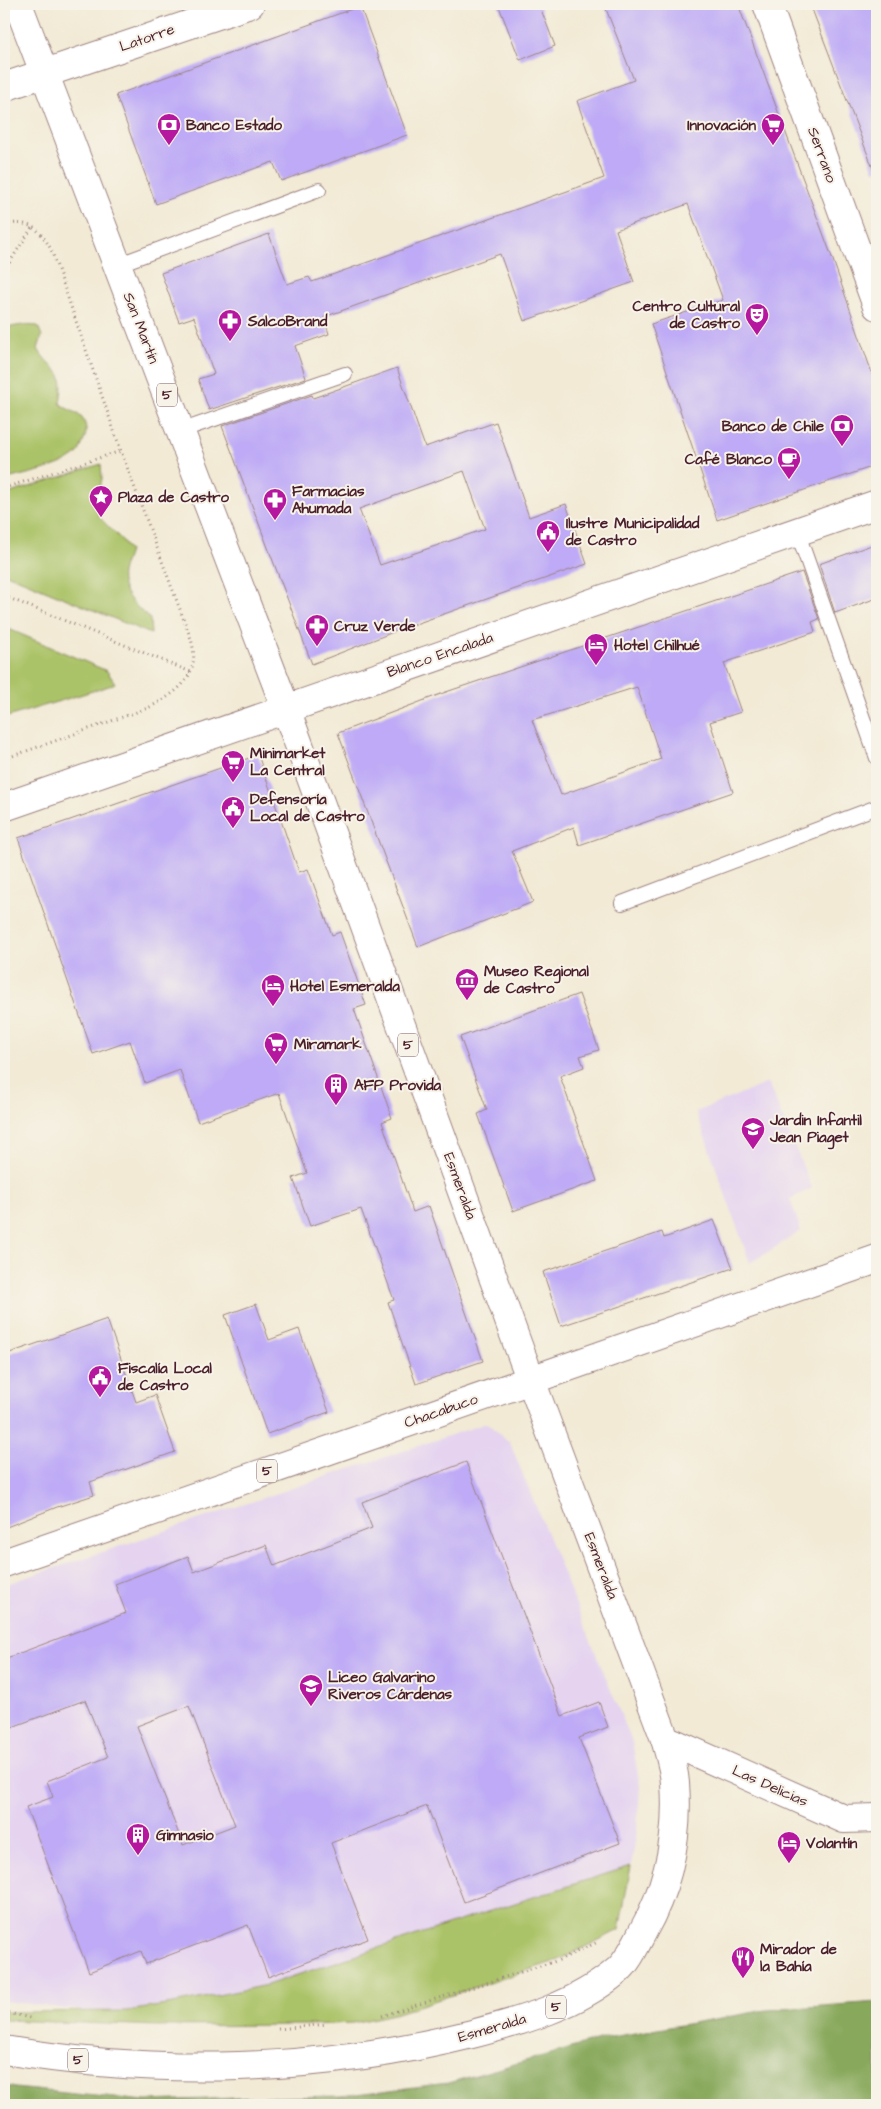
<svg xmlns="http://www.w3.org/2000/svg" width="881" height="2109" font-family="'Architects Daughter',sans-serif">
	<rect width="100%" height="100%" fill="#f7f3e8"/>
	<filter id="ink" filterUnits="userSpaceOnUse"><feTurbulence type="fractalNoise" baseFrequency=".02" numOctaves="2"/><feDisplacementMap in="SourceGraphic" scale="10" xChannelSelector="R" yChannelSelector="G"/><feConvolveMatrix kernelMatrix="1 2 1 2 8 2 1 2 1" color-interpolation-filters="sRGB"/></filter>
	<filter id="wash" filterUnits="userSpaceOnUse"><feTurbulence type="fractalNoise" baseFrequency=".0096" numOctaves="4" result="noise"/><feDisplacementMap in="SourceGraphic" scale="20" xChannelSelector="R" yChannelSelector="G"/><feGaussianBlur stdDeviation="1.12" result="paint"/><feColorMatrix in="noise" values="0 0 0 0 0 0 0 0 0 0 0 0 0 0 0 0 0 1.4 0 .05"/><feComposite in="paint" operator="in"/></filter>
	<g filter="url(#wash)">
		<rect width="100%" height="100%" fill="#f2ead5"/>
		<g fill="#e5d3f0">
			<path d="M768,1083L812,1188L790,1199L801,1231L750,1263L696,1112Z"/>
			<path d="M487,1423L510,1443L632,1742L640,1786L637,1830L631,1866L267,1985L179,2003L127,2011H85L4,2001V1585Z"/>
		</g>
		<g fill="#abc368" stroke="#7a714a">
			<path d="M23,325L38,326L42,336L38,349C53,375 67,364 60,403C66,410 76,411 82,418C87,425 87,433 84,440C82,445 80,451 77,454C62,468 24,474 4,480V328Z"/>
			<path d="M101,464L102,479L96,505L99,517L122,540L129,551C127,558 123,566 122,573C119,593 137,607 150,619L151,634L4,573V495Z"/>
			<path d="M4,627L107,671L115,683L109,686L4,718Z"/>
			<path d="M631,1866L619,1930L559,1960L394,2014L353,2023L309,2025L157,2026L4,2020V2012L127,2011L179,2003L267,1985L468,1918Z"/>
		</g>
		<path fill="#88a95c" stroke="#696444" d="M877,2002V2105H4V2085L15,2088L146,2101L238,2098L340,2096L448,2083L606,2038L767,2010Z"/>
		<g id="blocks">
			<g fill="#beaaf6" fill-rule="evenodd">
				<path d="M498,4H539L555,46L520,60Z"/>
				<path d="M604,4H738L833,260L877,388V465L717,520L651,324L723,300L688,204L616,230L634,282L524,321L500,254L324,317L329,334L295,346L306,378L209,410L198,379L214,374L194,317L179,322L161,273L269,234L287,284L309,277L312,282L604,178L577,101L634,80Z"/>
				<path d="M810,4H877V171H874Z"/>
				<path d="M360,6L407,135L281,181L273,162L156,204L116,95Z"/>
				<path d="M397,368L425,447L496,422L529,517L566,504L587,564L401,629L312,664L222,426L312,395L313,398ZM464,471L485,529L380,565L359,509Z"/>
				<path d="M877,543V598L835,613L819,564Z"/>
				<path d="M802,572L819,619L812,622L815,632L724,663L741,712L710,722L733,792L579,845L574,827L512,851L533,902L418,947L338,733L446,692ZM637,687L661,759L561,795L532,720Z"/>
				<path d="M258,755L299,872L308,869L332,935L340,932L366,1005L354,1009L392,1118L382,1122L413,1212L429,1206L483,1361L416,1384L388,1302L394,1300L361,1209L310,1226L293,1178L307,1173L279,1093L198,1122L180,1070L145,1083L130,1041L93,1054L18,838Z"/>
				<path d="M579,994L599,1050L580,1056L584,1067L560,1076L597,1181L513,1211L478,1114L487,1110L460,1037Z"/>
				<path d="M714,1220L733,1268L561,1326L543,1272L662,1232L664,1238Z"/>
				<path d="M256,1304L269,1340L299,1329L329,1412L267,1434L225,1315Z"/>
				<path d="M107,1319L136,1402L155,1395L175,1452L90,1482L94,1495L57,1507L4,1528V1355Z"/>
				<path d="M466,1462L562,1716L599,1702L608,1727L579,1738L620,1843L464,1902L427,1806L331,1843L368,1939L268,1977L248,1925L146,1964L141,1951L89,1972L26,1807L53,1797L47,1781L108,1757L85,1700L4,1730V1659L126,1613L115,1584L188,1556L194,1572L266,1545L274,1566L372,1528L362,1502ZM189,1706L235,1825L183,1845L137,1726Z"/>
			</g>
		</g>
	</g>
	<g filter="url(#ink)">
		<use href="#blocks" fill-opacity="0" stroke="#9e8480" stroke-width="1"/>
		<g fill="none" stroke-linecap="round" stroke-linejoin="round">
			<g stroke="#9e8480" stroke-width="16">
				<g id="lane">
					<path d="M117,265L319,190"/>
					<path d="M180,431L345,374"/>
					<path d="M797,531L877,758"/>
					<path d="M622,903L877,807"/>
				</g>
			</g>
			<g stroke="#9e8480" stroke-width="30">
				<g id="street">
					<path d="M531,1380L877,1259"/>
					<path d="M665,1739L844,1819L877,1818"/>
				</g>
			</g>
			<g stroke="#9e8480" stroke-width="30">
				<g id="secondary">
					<path d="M767,4L877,306"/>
					<path d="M4,87L250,4"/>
					<path d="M4,807L877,504"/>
				</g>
			</g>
			<g stroke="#9e8480" stroke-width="30">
				<g id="highway">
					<path d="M4,1563L531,1380"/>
					<path d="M4,2050C158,2076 320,2072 472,2034C522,2021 577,2005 617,1971C628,1962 636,1944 643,1931C669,1885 679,1836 675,1783C674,1768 669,1753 665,1739L520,1351L286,709L18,4"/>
				</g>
			</g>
			<g stroke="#9e8480" stroke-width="3" stroke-dasharray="1 4" stroke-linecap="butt">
				<path d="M4,224C30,221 38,227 51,249L121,451L191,639C202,676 177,693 148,708L4,759"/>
				<path d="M4,271L33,226"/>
				<path d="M4,488L121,451"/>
				<path d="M4,596L191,672"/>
				<path d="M4,2012L30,2018"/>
				<path d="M382,2016L559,1960L598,1942"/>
				<path d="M278,2029L327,2024"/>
			</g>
			<use href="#lane" stroke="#fff" stroke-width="14"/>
			<use href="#street" stroke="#fff" stroke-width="28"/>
			<use href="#secondary" stroke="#fff" stroke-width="28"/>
			<use href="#highway" stroke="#fff" stroke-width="28"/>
		</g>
	</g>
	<defs>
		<g id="bank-pin" transform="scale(1.25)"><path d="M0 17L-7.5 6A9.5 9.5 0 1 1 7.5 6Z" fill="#b5179e" stroke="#f7f3e8"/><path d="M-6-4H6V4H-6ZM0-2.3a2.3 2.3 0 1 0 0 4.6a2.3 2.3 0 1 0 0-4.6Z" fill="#fff"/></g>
		<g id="supermarket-pin" transform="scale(1.25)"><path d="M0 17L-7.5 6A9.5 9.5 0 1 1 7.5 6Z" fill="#b5179e" stroke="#f7f3e8"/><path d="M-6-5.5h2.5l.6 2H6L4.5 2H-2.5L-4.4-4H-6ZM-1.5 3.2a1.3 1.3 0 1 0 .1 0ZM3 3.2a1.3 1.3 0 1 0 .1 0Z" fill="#fff"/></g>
		<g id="theatre-pin" transform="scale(1.25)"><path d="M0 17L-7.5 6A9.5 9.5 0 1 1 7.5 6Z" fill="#b5179e" stroke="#f7f3e8"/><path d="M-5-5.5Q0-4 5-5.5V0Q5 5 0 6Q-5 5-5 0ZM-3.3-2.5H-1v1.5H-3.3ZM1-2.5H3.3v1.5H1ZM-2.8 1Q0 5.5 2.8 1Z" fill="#fff"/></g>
		<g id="pharmacy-pin" transform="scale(1.25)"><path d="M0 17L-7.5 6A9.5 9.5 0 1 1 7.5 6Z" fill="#b5179e" stroke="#f7f3e8"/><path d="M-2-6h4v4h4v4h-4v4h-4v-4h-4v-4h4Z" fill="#fff"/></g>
		<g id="cafe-pin" transform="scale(1.25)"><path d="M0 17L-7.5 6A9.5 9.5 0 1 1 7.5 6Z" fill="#b5179e" stroke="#f7f3e8"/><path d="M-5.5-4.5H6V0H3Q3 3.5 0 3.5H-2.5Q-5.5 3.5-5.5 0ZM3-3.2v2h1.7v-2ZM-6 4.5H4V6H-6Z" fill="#fff"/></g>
		<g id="sight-pin" transform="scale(1.25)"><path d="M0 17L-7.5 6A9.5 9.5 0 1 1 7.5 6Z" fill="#b5179e" stroke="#f7f3e8"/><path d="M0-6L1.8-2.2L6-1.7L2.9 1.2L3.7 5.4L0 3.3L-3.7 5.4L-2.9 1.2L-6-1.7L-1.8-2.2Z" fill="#fff"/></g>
		<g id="civic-pin" transform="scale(1.25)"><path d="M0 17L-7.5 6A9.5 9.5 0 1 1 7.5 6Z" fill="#b5179e" stroke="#f7f3e8"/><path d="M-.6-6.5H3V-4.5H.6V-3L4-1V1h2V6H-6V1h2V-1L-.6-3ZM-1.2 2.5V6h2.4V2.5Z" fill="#fff"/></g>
		<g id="hotel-pin" transform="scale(1.25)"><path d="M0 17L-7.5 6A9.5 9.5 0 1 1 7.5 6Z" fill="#b5179e" stroke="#f7f3e8"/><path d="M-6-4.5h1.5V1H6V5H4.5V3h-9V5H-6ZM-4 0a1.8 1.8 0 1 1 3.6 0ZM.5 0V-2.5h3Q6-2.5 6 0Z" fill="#fff"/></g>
		<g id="museum-pin" transform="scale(1.25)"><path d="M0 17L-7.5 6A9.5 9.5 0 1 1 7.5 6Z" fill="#b5179e" stroke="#f7f3e8"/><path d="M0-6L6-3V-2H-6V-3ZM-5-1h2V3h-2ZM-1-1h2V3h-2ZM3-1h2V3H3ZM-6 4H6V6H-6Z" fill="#fff"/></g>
		<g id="building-pin" transform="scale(1.25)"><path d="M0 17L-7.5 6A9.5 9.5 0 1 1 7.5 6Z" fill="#b5179e" stroke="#f7f3e8"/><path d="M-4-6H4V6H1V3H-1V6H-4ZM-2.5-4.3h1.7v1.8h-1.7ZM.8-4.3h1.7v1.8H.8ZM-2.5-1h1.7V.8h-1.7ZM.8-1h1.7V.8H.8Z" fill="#fff"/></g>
		<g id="school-pin" transform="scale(1.25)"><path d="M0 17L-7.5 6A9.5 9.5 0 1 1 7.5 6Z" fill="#b5179e" stroke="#f7f3e8"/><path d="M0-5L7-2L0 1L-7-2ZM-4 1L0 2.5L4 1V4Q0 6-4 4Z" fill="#fff"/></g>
		<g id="restaurant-pin" transform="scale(1.25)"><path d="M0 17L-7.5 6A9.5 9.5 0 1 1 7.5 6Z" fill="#b5179e" stroke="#f7f3e8"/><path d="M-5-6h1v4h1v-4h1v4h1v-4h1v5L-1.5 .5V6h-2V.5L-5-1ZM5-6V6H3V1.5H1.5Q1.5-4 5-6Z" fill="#fff"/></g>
	</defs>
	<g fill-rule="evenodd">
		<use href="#bank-pin" x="169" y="125"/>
		<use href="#supermarket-pin" x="773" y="125"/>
		<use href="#theatre-pin" x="757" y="315"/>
		<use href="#pharmacy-pin" x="230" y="321"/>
		<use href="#bank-pin" x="842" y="426"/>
		<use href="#cafe-pin" x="789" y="459"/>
		<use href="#sight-pin" x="101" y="497"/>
		<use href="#pharmacy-pin" x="275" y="500"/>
		<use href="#civic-pin" x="548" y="532"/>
		<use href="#pharmacy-pin" x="317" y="626"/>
		<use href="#hotel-pin" x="596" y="645"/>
		<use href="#supermarket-pin" x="233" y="762"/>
		<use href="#civic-pin" x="233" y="808"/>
		<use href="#museum-pin" x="467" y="980"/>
		<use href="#hotel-pin" x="273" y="986"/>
		<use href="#supermarket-pin" x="276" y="1044"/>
		<use href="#building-pin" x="336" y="1085"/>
		<use href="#school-pin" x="753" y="1129"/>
		<use href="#civic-pin" x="100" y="1377"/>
		<use href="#school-pin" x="311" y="1686"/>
		<use href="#building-pin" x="138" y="1835"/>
		<use href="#hotel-pin" x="789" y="1843"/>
		<use href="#restaurant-pin" x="743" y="1958"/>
	</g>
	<g text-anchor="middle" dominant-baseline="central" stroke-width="4" stroke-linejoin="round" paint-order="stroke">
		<g fill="#f7f3e8" stroke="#7e5f64" stroke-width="1">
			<rect x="157" y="383.5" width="20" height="23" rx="4"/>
			<rect x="398" y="1033.5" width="20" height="23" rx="4"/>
			<rect x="257" y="1459.5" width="20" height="23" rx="4"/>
			<rect x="546" y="1995.5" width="20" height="23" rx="4"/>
			<rect x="68" y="2048.5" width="20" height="23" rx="4"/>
		</g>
		<g font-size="14" font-weight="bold" fill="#4a1f2b">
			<text x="167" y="395">5</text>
			<text x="408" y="1045">5</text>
			<text x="267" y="1471">5</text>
			<text x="556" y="2007">5</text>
			<text x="78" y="2060">5</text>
		</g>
		<g font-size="15" fill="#4a1f2b" stroke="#f7f3e8">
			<text transform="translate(147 38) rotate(-19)">Latorre</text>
			<text transform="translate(822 155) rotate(70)">Serrano</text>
			<text transform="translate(141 328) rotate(69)">San Martín</text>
			<text transform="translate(440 655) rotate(-19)">Blanco Encalada</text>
			<text transform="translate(460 1186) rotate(70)">Esmeralda</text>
			<text transform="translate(441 1411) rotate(-19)">Chacabuco</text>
			<text transform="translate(601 1566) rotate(69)">Esmeralda</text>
			<text transform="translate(770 1786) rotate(24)">Las Delicias</text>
			<text transform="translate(492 2028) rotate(-16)">Esmeralda</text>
		</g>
		<g font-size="15" font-weight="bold" fill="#4a1f2b" stroke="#f7f3e8" text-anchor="start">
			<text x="186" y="125">Banco Estado</text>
			<text x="756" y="125" text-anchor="end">Innovación</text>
			<text x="740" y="306" text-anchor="end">Centro Cultural<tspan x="740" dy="17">de Castro</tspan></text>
			<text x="248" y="321">SalcoBrand</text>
			<text x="824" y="426" text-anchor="end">Banco de Chile</text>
			<text x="772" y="459" text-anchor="end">Café Blanco</text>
			<text x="292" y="491">Farmacias<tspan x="292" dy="17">Ahumada</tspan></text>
			<text x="118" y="497">Plaza de Castro</text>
			<text x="566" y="523">Ilustre Municipalidad<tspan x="566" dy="17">de Castro</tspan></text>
			<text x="334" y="626">Cruz Verde</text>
			<text x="614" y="645">Hotel Chilhué</text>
			<text x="250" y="753">Minimarket<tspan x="250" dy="17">La Central</tspan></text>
			<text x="250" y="799">Defensoría<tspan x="250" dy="17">Local de Castro</tspan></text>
			<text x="484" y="971">Museo Regional<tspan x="484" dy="17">de Castro</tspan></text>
			<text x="290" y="986">Hotel Esmeralda</text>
			<text x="294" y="1044">Miramark</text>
			<text x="354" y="1085">AFP Provida</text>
			<text x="770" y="1120">Jardin Infantil<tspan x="770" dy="17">Jean Piaget</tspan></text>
			<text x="118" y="1368">Fiscalía Local<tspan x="118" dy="17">de Castro</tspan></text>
			<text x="328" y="1677">Liceo Galvarino<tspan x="328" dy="17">Riveros Cárdenas</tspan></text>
			<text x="156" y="1835">Gimnasio</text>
			<text x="806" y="1843">Volantín</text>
			<text x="760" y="1949">Mirador de<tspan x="760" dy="17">la Bahía</tspan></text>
		</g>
	</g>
	<rect width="881" height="2109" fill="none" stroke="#f7f3e8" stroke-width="20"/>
</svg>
